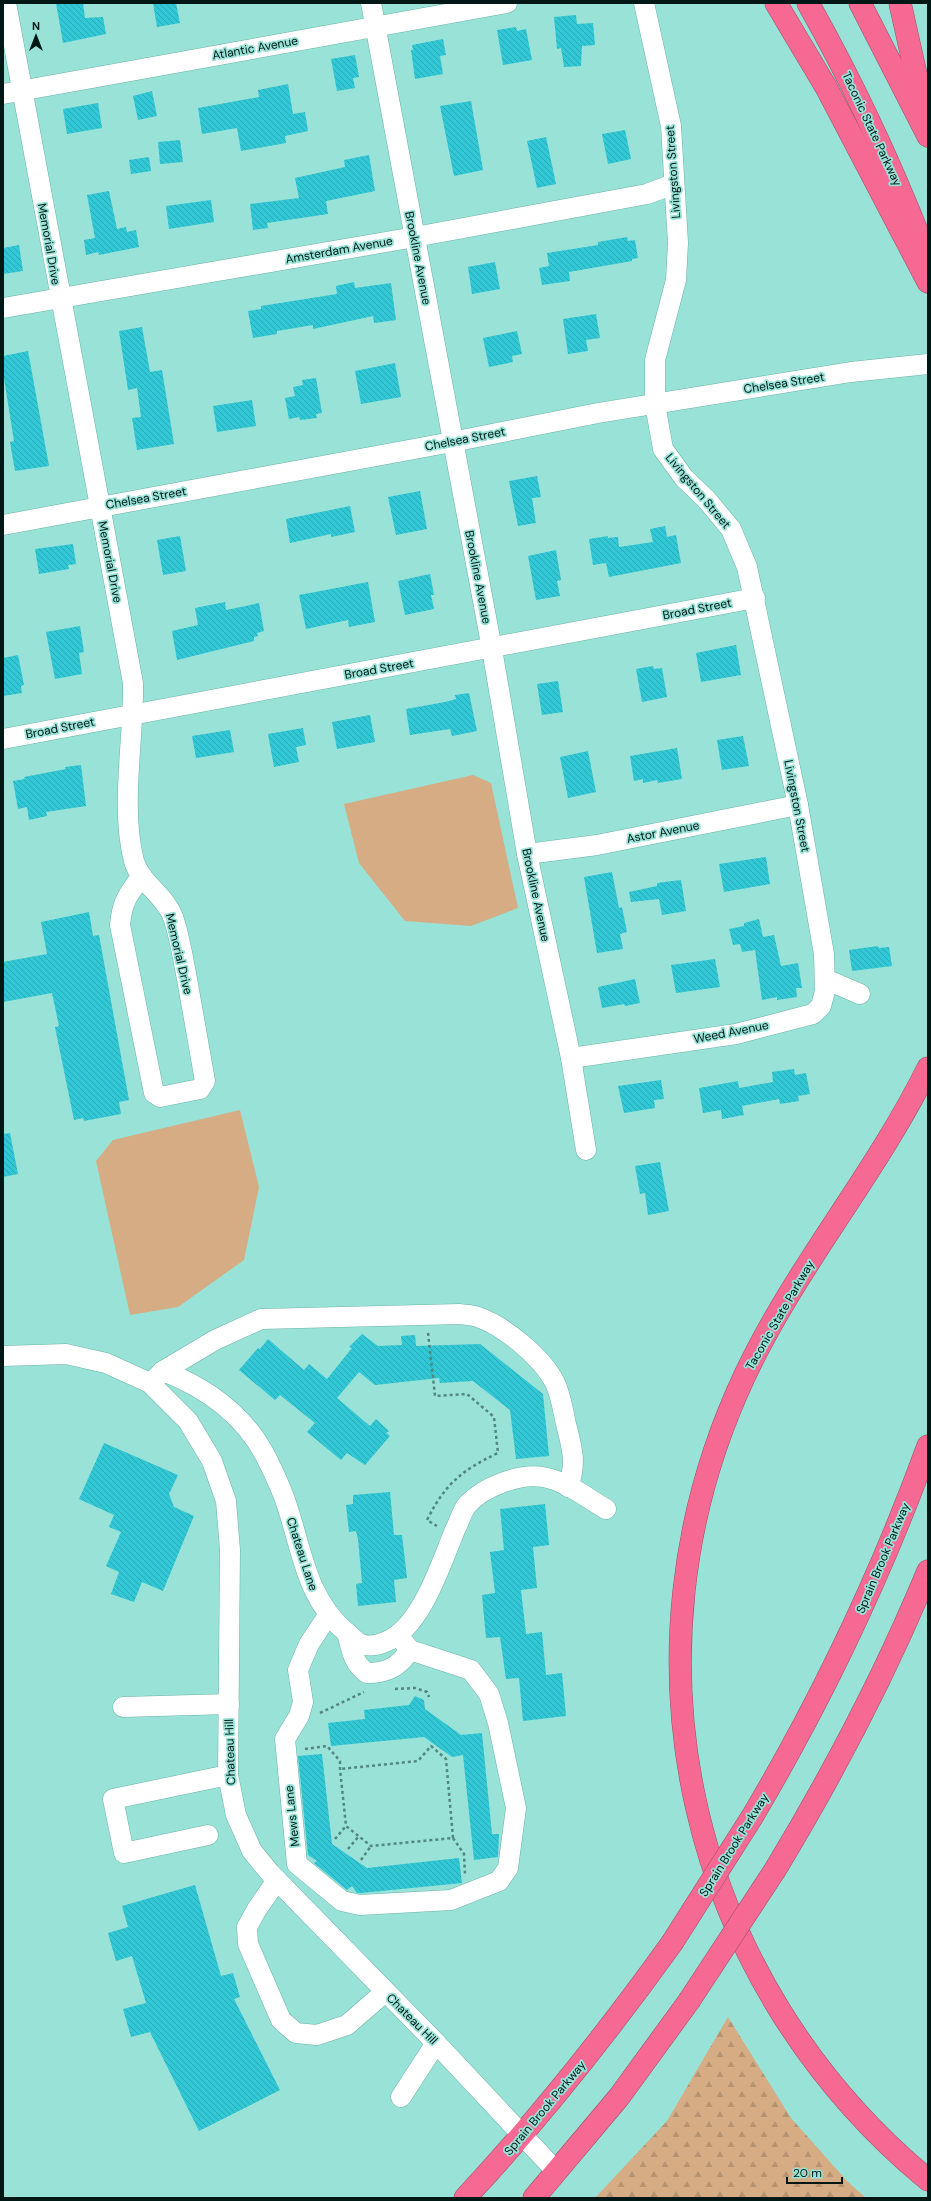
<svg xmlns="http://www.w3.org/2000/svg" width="931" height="2201" font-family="'DM Sans',sans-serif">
	<defs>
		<pattern id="forest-firs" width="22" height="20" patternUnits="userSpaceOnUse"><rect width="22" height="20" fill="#d6ac84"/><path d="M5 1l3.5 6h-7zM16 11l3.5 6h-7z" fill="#b69371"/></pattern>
		<pattern id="building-back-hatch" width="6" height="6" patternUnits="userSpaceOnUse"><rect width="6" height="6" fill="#31c7d5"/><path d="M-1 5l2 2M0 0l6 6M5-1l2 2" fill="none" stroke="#2aaab6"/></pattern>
	</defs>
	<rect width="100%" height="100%" fill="#98e2d7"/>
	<g fill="#d6ac84">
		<path d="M473,775L491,783L518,908L471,926L405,921L359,863L344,804Z"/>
		<path d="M240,1110L259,1187L244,1260L178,1307L130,1315L96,1161L113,1140Z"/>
	</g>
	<path fill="url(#forest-firs)" d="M728,2017L791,2118L847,2181L866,2198H595L667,2121Z"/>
	<g fill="url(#building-back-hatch)">
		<path d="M56,3H83L85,18L103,17L106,34L63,43Z"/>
		<path d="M153,3H176L180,23L157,27Z"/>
		<path d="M576,15L577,24L593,23L595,45L582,46L581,66L564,67L561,48L557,49L554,17Z"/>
		<path d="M516,27L517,31L526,29L532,60L503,65L497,30Z"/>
		<path d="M443,39L446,55L440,56L443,74L415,79L411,50H413L412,45Z"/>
		<path d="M355,55L359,77L353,78L355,88L337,91L331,59Z"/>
		<path d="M288,84L293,114L305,112L308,131L285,136L286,143L241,151L237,128L202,134L198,108L259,97L258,90Z"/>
		<path d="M152,91L157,116L138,120L133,96Z"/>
		<path d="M471,101L483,170L454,176L440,106Z"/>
		<path d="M98,103L102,128L67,134L63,109Z"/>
		<path d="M625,130L631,159L608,164L602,134Z"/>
		<path d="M546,137L556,184L537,188L527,141Z"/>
		<path d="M180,140L183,162L160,164L158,142Z"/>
		<path d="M369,155L375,191L326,201L328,214L267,223L268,228L253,230L250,204L299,198L295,178L345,167L344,160Z"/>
		<path d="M149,157L151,171L131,174L129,160Z"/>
		<path d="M109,191L117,229L126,227L127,232L136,230L139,247L99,255L98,252L86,255L84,240L95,238L87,195Z"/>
		<path d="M211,200L214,222L169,229L166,206Z"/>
		<path d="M627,237L628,241L635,240L638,258L632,259V261L569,272L570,281L542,285L539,268L549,266L547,253L598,245V242Z"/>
		<path d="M19,245L23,271L3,274V248Z"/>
		<path d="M495,262L500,289L472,294L468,267Z"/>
		<path d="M354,282L355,288L391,283L396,320L374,323L373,316L313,329V325L277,331V334L253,338L248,311L261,309V306L337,294L336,286Z"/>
		<path d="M596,314L600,338L586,340L588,351L568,354L563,319Z"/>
		<path d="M142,327L150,372L162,370L174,444L137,450L132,418L141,417L137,388L128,390L119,331Z"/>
		<path d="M517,331L522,354L512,356L513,362L489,367L483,338Z"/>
		<path d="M28,351L49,466L15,471L10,442L14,441L3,372V356Z"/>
		<path d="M395,363L401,397L361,404L355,371Z"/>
		<path d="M316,378L322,413L316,414L317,418L300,420L299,417L289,419L285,398L295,396L293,387L303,385L302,380Z"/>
		<path d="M252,400L256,426L217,432L213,406Z"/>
		<path d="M537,476L541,497L532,498L536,523L518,526L509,481Z"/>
		<path d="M420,491L427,529L396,535L388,497Z"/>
		<path d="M350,506L355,532L331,537V534L290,543L286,519Z"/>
		<path d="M665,526L667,537L676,535L681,563L609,577L606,563L593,565L589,539L608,536V538L618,537L619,547L653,542L650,529Z"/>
		<path d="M180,536L186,571L163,575L157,540Z"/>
		<path d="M73,544L76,564L68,565L69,569L39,574L35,549Z"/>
		<path d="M556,550L561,580L557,581L560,596L536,600L528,556Z"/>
		<path d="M430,574L434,595H431L434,609L405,615L398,581Z"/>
		<path d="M368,582L375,622L349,627L348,620L306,629L299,595Z"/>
		<path d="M225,602L226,610L259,603L264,631L257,633L258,636L254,637V641L177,660L172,631L198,625L195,608Z"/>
		<path d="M80,626L84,652L79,653L82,674L55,679L46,632Z"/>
		<path d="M736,645L741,675L701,682L696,653Z"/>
		<path d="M18,655L24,685L21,686L22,693L3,696V658Z"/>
		<path d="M653,666L654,669L662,668L667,697L642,702L636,669Z"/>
		<path d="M558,681L563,712L542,715L537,684Z"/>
		<path d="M469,693L477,731L452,736L450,729L410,735L406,709L445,702L456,699L455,695Z"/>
		<path d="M370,715L375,742L337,749L332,722Z"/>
		<path d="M303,728L306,745L296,747L299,762L274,767L268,734Z"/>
		<path d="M230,730L234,752L196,758L192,736Z"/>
		<path d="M743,736L749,766L722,770L717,740Z"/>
		<path d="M677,748L682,779L658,783L657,780L643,783V779L634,781L630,756Z"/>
		<path d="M588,751L596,792L568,798L560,757Z"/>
		<path d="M81,765L86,806L46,812L47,816L29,820L27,807L18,809L13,781L25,779L24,777L66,769L65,767Z"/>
		<path d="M766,857L770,884L724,892L719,864Z"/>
		<path d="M612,872L619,908L622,907L627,932L620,934L623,949L597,953L584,877Z"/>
		<path d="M681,880L686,911L662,915L659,899L631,902L629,892L657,886V883Z"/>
		<path d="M89,912L93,936L99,935L129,1100L119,1102L121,1114L84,1121L83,1118L74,1120L55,1027L59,1026L52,993L3,1002V962L47,954L41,922Z"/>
		<path d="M759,919L763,937L774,935L781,966L798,963L802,988H796L797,997L777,1000V997L762,1000L755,950L742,952L740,944L733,945L729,929L744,926V923Z"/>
		<path d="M878,946L879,948L889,947L892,966L852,971L849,950Z"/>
		<path d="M715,959L720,987L676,993L671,965Z"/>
		<path d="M635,979L640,1003L625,1006L624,1004L602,1008L598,987Z"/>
		<path d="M794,1069L795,1075L806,1073L810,1094L798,1096L799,1101L780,1104L779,1099L742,1106L744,1115L722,1119L721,1110L703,1113L699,1088L738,1081L739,1088L773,1082L772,1072Z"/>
		<path d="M661,1080L664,1099L654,1100L655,1108L624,1113L618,1086Z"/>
		<path d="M10,1133L18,1174L3,1177V1134Z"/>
		<path d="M660,1162L669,1211L648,1215L645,1193L640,1194L635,1166Z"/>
		<path d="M362,1334L378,1346L402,1345L401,1336L415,1335L416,1346L480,1344L543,1394L549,1456L516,1459L510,1410L473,1381L440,1383L439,1378L375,1385L359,1372L337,1398L370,1426L376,1419L389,1431L386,1433L390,1436L365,1465L347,1453L341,1460L307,1432L315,1423L280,1395L275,1400L239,1370L258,1348L260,1349L268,1339L304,1370L309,1364L327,1379L352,1348L349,1347Z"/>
		<path d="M104,1443L178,1475L169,1494L174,1507L194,1516L163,1591L142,1582L134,1602L111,1594L119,1572L106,1566L121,1532L109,1527L114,1515L79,1499Z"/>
		<path d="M390,1492L394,1535H402L407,1578L394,1580L396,1602L358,1606L356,1584L362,1583L358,1539L356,1531L349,1532L346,1505L353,1504V1495Z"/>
		<path d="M545,1504L549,1545L533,1547L537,1588L521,1590L526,1634L542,1632L546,1675L562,1673L566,1716L523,1721L519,1678L506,1679L500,1637L486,1638L482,1595L495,1593L490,1552L504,1550L500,1509Z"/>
		<path d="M415,1696L424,1700L425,1709L461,1735L482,1733L492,1834H499L498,1857L474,1860L463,1755L452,1757L424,1737L331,1746L328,1723L365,1719L364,1710L409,1705Z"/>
		<path d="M322,1754L332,1844L367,1868L459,1858L462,1883L361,1893H357L352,1886L347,1890L314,1863L317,1861L308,1855L298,1756Z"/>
		<path d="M195,1885L221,1976L233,1973L240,1997L234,1999L280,2090L199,2131L150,2032L131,2037L123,2009L146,2003L132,1956L116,1961L108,1933L128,1927L122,1906Z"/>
	</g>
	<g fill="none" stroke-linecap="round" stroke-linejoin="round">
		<g stroke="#6bb3a9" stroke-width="21">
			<g id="minor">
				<path d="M6,3L133,683C134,739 120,807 134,861C140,883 165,895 173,917C180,937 183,959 187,979C193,1013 199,1047 205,1081L200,1089L160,1097L154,1093L120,925C122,902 128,894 142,876"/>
				<path d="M371,3L492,649L527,854L571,1058L586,1150"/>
				<path d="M3,94L507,3"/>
				<path d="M3,308L415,237L647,194L674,184"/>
				<path d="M3,525L452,442L598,413L851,372L928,364"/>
				<path d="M3,739L755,598"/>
				<path d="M527,854L597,845L798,805"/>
				<path d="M825,979L860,994"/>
				<path d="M571,1058L736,1034L813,1014L821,1006L825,991L824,954L798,805L747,567L731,529L706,499L684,478L663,449L655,404V360L676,280L678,243L671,126L644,3"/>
				<path d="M3,1356L66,1354L106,1363L150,1383L188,1421L212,1461L226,1501L230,1550L228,1775L236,1815L252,1851L270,1873L436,2043L557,2172"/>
				<path d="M163,1371C207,1388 245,1415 267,1459C273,1471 279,1484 284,1497C302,1546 304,1597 347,1633C351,1636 356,1642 361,1644C369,1647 378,1645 385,1642C421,1629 441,1563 455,1530C459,1522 462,1511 467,1505C483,1487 519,1473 543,1477C566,1481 587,1498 606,1509"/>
				<path d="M156,1378L163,1371L215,1340L261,1319L460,1314C466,1315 472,1315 478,1317C504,1326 543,1358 555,1383C561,1395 563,1411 566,1424C572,1447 577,1464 568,1487"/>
				<path d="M329,1614L309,1644L298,1670L303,1702L299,1716L285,1739L297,1864L342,1901L360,1905L451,1900L499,1881L508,1868L516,1808L498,1723L489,1694L471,1670L410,1650L398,1635"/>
				<path d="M347,1633C351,1648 353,1664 367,1673C387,1673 399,1667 410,1650"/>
				<path d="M123,1707L229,1704"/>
				<path d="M208,1835L124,1853L113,1799L228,1775"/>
				<path d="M277,1880L257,1909L247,1927L248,1944L281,2020L296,2033L317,2035L347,2025L385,1992"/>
				<path d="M401,2097L436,2043"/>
			</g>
		</g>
		<g stroke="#9f4d66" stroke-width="23">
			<g id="highway">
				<path d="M776,3L826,87L928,282"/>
				<path d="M808,3C852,81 890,162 923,246"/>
				<path d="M860,3L928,136"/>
				<path d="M900,3L923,106"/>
				<path d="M928,1068C875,1175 796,1267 745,1375C612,1657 689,1982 928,2180"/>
				<path d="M752,1817C822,1699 881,1575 928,1446"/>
				<path d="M775,1870C833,1774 885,1675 928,1571"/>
				<path d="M465,2198C540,2118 608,2032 672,1943"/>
				<path d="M534,2198L619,2097L689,2001"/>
			</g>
		</g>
		<g stroke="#52867e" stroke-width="2.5" stroke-dasharray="3 3" stroke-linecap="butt">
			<path d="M428,1333L435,1396L467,1394L494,1417L498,1453C462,1470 445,1484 427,1520L437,1526"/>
			<path d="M395,1689L415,1688L427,1692L429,1697"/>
			<path d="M320,1713L364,1692"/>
			<path d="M305,1749L327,1746L340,1761V1769L346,1826L371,1846L453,1838L446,1759L431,1746L418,1761L340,1769"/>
			<path d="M453,1838L464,1854L465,1874"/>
			<path d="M335,1839L346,1826"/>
			<path d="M348,1849L359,1836"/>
			<path d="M361,1860L371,1846"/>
		</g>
		<use href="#minor" stroke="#fff" stroke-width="20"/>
		<use href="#highway" stroke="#f56992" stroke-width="22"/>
		<g stroke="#9f4d66" stroke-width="23" stroke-linecap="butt">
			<g id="highway-bridge">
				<path d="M672,1943L752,1817"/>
				<path d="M689,2001L775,1870"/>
			</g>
		</g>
		<use href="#highway-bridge" stroke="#f56992" stroke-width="22"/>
	</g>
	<g text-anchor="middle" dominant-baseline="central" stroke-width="3.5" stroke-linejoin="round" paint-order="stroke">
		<g font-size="12" fill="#001815" stroke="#98e2d7">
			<text transform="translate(255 48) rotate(-10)">Atlantic Avenue</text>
			<text transform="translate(872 129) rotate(65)">Taconic State Parkway</text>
			<text transform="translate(673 172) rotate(-94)">Livingston Street</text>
			<text transform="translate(49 244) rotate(80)">Memorial Drive</text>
			<text transform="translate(339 250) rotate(-10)">Amsterdam Avenue</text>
			<text transform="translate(418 258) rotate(79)">Brookline Avenue</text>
			<text transform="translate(784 383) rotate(-9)">Chelsea Street</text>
			<text transform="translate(465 439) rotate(-11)">Chelsea Street</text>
			<text transform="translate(698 491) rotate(50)">Livingston Street</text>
			<text transform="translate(146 498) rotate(-10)">Chelsea Street</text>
			<text transform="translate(110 562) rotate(79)">Memorial Drive</text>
			<text transform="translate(478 577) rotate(79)">Brookline Avenue</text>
			<text transform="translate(697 609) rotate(-11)">Broad Street</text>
			<text transform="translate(379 669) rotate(-10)">Broad Street</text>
			<text transform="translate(60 728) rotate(-11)">Broad Street</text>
			<text transform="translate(797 806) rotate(79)">Livingston Street</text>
			<text transform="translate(663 832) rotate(-11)">Astor Avenue</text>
			<text transform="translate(536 895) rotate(78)">Brookline Avenue</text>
			<text transform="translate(179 954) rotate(77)">Memorial Drive</text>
			<text transform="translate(731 1032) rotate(-11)">Weed Avenue</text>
			<text transform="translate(780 1315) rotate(-60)">Taconic State Parkway</text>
			<text transform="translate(302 1554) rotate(72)">Chateau Lane</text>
			<text transform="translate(883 1558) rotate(-67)">Sprain Brook Parkway</text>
			<text transform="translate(230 1752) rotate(-92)">Chateau Hill</text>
			<text transform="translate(292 1816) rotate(-96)">Mews Lane</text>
			<text transform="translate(734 1845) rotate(-58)">Sprain Brook Parkway</text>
			<text transform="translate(412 2019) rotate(45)">Chateau Hill</text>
			<text transform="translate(545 2108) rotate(-50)">Sprain Brook Parkway</text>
		</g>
	</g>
	<rect width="931" height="2201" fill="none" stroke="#001815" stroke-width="8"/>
	<g transform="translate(36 36)" stroke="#98e2d7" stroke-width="3" paint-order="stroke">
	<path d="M0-3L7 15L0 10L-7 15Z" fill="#001815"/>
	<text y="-6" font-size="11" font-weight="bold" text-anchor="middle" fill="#001815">N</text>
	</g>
	<path d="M787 2177v6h55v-6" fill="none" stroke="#001815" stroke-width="2"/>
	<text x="793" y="2177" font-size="12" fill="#001815" stroke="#98e2d7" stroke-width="3" paint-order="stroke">20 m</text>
</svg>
